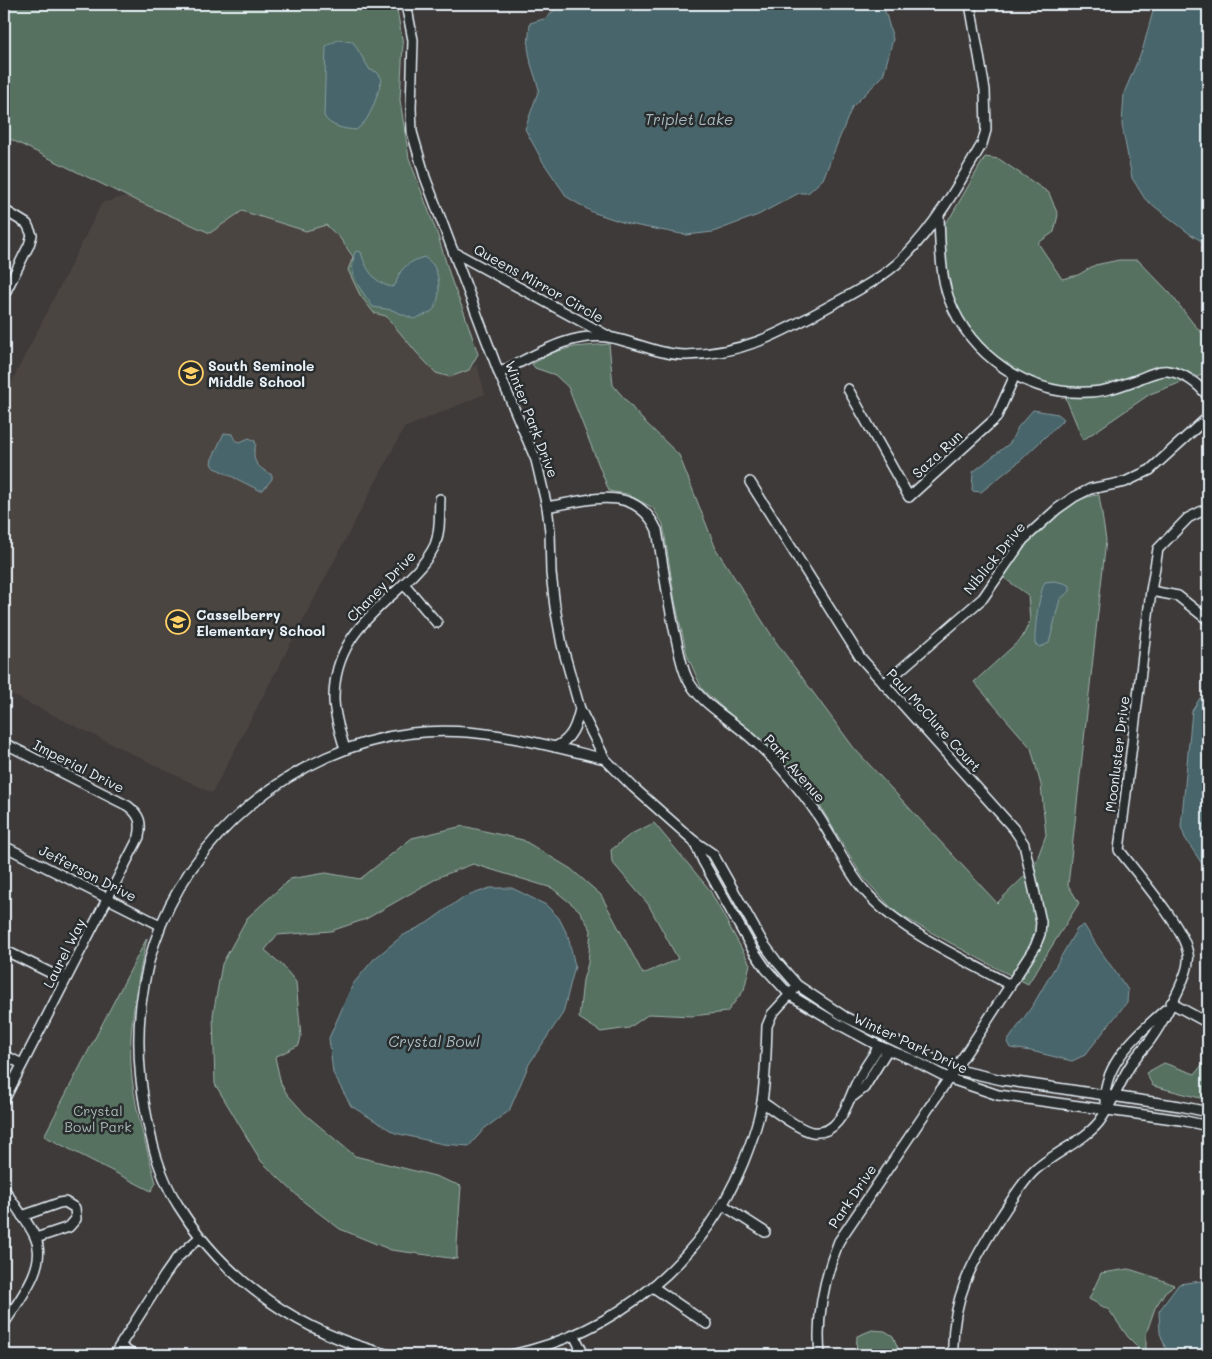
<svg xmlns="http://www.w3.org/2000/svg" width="1212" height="1359" font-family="Mali,sans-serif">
	<rect width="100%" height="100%" fill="#3e3a3a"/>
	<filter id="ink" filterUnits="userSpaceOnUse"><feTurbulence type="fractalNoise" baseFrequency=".02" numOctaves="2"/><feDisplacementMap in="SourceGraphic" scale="10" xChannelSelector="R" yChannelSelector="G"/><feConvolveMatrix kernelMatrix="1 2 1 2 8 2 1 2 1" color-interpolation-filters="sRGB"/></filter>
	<g filter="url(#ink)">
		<path fill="#4c4442" d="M126,196L210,233L242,211L306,231L326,225L340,238L386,315L417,353L436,373L469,370L477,364L485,394L404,428L212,793L4,691V397L102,203Z"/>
		<g fill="#577160" stroke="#a0b1ac">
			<path d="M4,4H396L403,44L400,100L409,158L438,236L452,282L464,312L478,354L469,370L450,377L436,373L417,353L386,316L374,313L360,295L348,270L353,257L340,238L326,225L306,231L242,211L210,233L126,196L4,136Z"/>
			<path d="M985,157L999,159L1049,193L1058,215L1054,232L1038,243L1062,279L1078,275L1095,265L1119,260H1138L1170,293L1192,322L1208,340V372L1195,378C1187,373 1178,367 1167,367C1145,366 1124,383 1102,386C1040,397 971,357 952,296C945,273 945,248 944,224L951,216Z"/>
			<path d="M609,344L613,385L641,418L679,455L716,549L776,642L854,748L997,903L1034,867L1046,835L1041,785L1031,748L974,682L1022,638L1030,621L1028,595L1004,578C1007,571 1010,563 1015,557C1031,535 1072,495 1099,495L1106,540L1068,885L1079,903L1028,984L998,969L896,913L862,876L814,796L788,767L702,689L687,655L675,601L663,524L653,508L627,494L609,491L568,387L555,375L535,368L532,364L554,352L574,347Z"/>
			<path d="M1167,375L1177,377L1185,381L1150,394L1083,440L1065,396L1063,395C1078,396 1092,397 1107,394C1127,390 1146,379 1167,375Z"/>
			<path d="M654,823L709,889L750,964L744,990L727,1012L692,1016L649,1014L629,1028L601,1032L579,1018L583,980L588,963L591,930L579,910L552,888L473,864L441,876L366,919L331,931L277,935L265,950L282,965L296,982L301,1036L299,1045L275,1057L281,1084L287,1094L305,1114L355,1156L435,1176L461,1186L457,1244V1259L391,1250L340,1229L304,1202L261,1161L215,1084L213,1015L222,964L247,918L290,879L326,873L360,879L412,838L463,826L523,840L571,869L601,895L643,974L678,959L648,904L612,862L611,850L631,834Z"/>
			<path d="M147,938C137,984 127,1031 132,1078C136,1114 147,1149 156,1183L151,1191L44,1136Z"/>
			<path d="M1208,1057V1100L1153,1086L1146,1073L1164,1063L1195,1074Z"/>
			<path d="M1129,1269L1154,1277L1174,1285L1165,1292L1155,1308L1146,1334V1348L1152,1355H1138L1137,1346L1128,1337L1109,1310L1089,1299L1101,1273Z"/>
			<path d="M872,1330L885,1331L893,1336L899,1351L898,1355H856L857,1336Z"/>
		</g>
		<g fill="#47656a" stroke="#879da3">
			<path d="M587,4H883L893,39L883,76L852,107L823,179L808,193H799L758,215L713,232L687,235L628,224L592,212L567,197L543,162L525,129L539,89L531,64L528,47L530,23L547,18L554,10Z"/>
			<path d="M1155,4H1208V245L1190,234L1145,199L1132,178L1122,125L1124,93L1143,48Z"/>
			<path d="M338,40L353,42L370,70L377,72L382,79C376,97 372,119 356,130C345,129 330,127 324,116L326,46Z"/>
			<path d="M356,251L361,252C365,268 375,284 392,287L396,284C398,269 410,261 424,257C427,259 431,262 433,265C440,275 442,301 432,311C427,315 420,316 414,319L392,310L373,307C364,293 350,279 353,263C354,258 353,255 356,251Z"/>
			<path d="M1033,410L1058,414L1064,419L1021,460L981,492L972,491L973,472L1010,443L1018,427Z"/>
			<path d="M224,433L232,434L235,440L240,442L249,438L255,441C257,447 254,447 254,453C253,465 263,470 272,475V479L263,490H259L213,467L211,463L212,459Z"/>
			<path d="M1054,581L1064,583L1070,586V591L1060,599L1049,643L1040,647L1035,644C1034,631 1039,593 1045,582Z"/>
			<path d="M1208,697V873L1185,838L1181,827L1192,711L1200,698Z"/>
			<path d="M490,888H512L546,905L559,918L568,936L575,966L563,1013L529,1064L509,1111L485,1128L469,1146L443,1144L395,1133L351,1106L333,1073L329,1038L353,984L373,960L402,936L427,923L462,898Z"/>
			<path d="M1084,925L1097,946L1128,990L1127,1002L1085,1055L1072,1061L1031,1051L1010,1048L1007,1042L1033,1005L1077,929Z"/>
			<path d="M1208,1280V1355H1168L1160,1333L1159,1311L1179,1284Z"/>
		</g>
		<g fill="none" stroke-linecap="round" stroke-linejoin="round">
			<g stroke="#e8f1f8" stroke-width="12">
				<g id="minor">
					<path d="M406,4L413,40L411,108L412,132L425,177L499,373L536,460L547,507L550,531L551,573L555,607L562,645L580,709L605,759L633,787L694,841L713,854L763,943L777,962L797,985L845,1017L954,1069L1002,1080L1180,1106L1208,1112"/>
					<path d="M4,210L27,224L32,235L29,245L4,295"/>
					<path d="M939,216C940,241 940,275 949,299C970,354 1027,396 1088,392C1106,392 1122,385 1139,379C1148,375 1158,370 1168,371C1184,373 1199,384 1208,397"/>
					<path d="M454,252L608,336"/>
					<path d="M499,373C534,356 572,330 613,338C637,343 661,355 686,355C748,354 785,330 837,302C857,291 888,274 903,258C936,225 959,184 982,144L986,130L985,90L970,4"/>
					<path d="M848,389L909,497L996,418L1015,375"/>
					<path d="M750,482L860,657L1014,829L1024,844L1041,922L1040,934L1035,947L978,1035L839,1241C824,1278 816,1315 820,1355"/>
					<path d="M547,507C588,500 635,483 657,530C663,566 668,602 676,638C679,651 681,665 687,678C698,701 725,716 744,732C754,740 763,749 772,758C791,779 811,802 825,827C838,848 848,872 865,891C899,931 964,959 1010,985"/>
					<path d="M404,584L437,623"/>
					<path d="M1151,591L1178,596L1208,620"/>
					<path d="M884,684L983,598L1023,540L1057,509L1074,497L1090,489L1125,482L1150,470L1208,417"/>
					<path d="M4,743L128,806C140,815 142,823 139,837L4,1100"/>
					<path d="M555,747C572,739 576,726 580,709"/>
					<path d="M345,749C340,733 335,717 334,701C333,652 359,624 393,594C408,580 426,564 435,545C441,530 439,514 440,499"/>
					<path d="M694,841L703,861L753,950L766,969L790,995L840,1025L879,1046L911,1059L948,1078L998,1095L1181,1120L1208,1126"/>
					<path d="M4,846L160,925"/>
					<path d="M4,950L65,980"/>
					<path d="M1171,1003L1208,1023"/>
					<path d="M4,1055L22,1064"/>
					<path d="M851,1098L864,1088L888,1049"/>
					<path d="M1105,1101C1103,1063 1140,1032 1166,1009"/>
					<path d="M762,1102C774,1110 799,1130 812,1132C839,1136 847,1104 855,1086C861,1072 871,1059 879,1046"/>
					<path d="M4,1188C13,1205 27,1219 35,1237C49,1265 18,1301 4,1324"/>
					<path d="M723,1205L765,1232"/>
					<path d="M22,1216L59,1203L65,1202L75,1208L76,1219L69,1227L36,1238"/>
					<path d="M653,1287L707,1324"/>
					<path d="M574,1335L584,1355"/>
					<path d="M120,1346L133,1355"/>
					<path d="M114,1355L165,1275L177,1258L200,1237"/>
					<path d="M390,1355C303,1334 225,1282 178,1205C160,1177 152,1145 146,1113C123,994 156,884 250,805C296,767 353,740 412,733C478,725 542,744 605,759"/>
					<path d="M511,1355C616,1332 702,1263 743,1163C751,1143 759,1122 762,1101C766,1076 766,1051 767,1026L772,1014L794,990"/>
					<path d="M953,1355C951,1299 972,1261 1002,1215C1012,1200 1022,1182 1035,1170C1054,1153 1085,1140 1099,1122C1113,1104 1119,1082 1132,1063C1137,1054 1145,1048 1151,1039C1161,1025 1188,977 1188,961C1189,958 1188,953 1187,950C1183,927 1135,871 1119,850L1151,591L1158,549L1188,518L1208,508"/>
				</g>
			</g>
			<use href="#minor" stroke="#2a2d2e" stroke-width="9"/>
		</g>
	</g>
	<defs>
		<g id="school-ring" transform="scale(1.25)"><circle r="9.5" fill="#2a2d2e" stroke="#ffd166" stroke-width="1.5"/><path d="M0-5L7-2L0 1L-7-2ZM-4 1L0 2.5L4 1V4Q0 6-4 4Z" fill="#ffd166"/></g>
	</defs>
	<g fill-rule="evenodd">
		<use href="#school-ring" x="191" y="373"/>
		<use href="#school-ring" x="178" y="622"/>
	</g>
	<g text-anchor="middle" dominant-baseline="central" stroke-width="5" stroke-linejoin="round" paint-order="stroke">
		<g font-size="14" fill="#e8f1f8" stroke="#2a2d2e">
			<text transform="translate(539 283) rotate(29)">Queens Mirror Circle</text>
			<text transform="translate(532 419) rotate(69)">Winter Park Drive</text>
			<text transform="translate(937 454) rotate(-43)">Saza Run</text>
			<text transform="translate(994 558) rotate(-51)">Niblick Drive</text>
			<text transform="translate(381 586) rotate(-46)">Chaney Drive</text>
			<text transform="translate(934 720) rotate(48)">Paul McClure Court</text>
			<text transform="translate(1117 754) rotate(-83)">Moonluster Drive</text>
			<text transform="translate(79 766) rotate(27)">Imperial Drive</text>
			<text transform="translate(795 768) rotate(49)">Park Avenue</text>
			<text transform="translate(88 873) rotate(27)">Jefferson Drive</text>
			<text transform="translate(64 953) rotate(-63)">Laurel Way</text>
			<text transform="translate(911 1043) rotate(25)">Winter Park Drive</text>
			<text transform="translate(852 1196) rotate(-56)">Park Drive</text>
		</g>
		<g font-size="14" font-weight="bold" fill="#e8f1f8" stroke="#2a2d2e" text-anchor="start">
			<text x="208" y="365">South Seminole<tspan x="208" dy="16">Middle School</tspan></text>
			<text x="196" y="614">Casselberry<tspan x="196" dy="16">Elementary School</tspan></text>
		</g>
		<g font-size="14" fill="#a7b7b4" stroke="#2a2d2e">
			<text x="98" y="1110">Crystal<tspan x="98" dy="16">Bowl Park</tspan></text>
		</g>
		<g font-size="15" font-style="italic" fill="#a8b9bf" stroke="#2a2d2e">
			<text x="689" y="119">Triplet Lake</text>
			<text x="434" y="1041">Crystal Bowl</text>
		</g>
	</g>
	<rect width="1212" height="1359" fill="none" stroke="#2a2d2e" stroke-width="20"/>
	<rect x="10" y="10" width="1192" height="1339" fill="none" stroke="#e8f1f8" stroke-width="2" filter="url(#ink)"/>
</svg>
